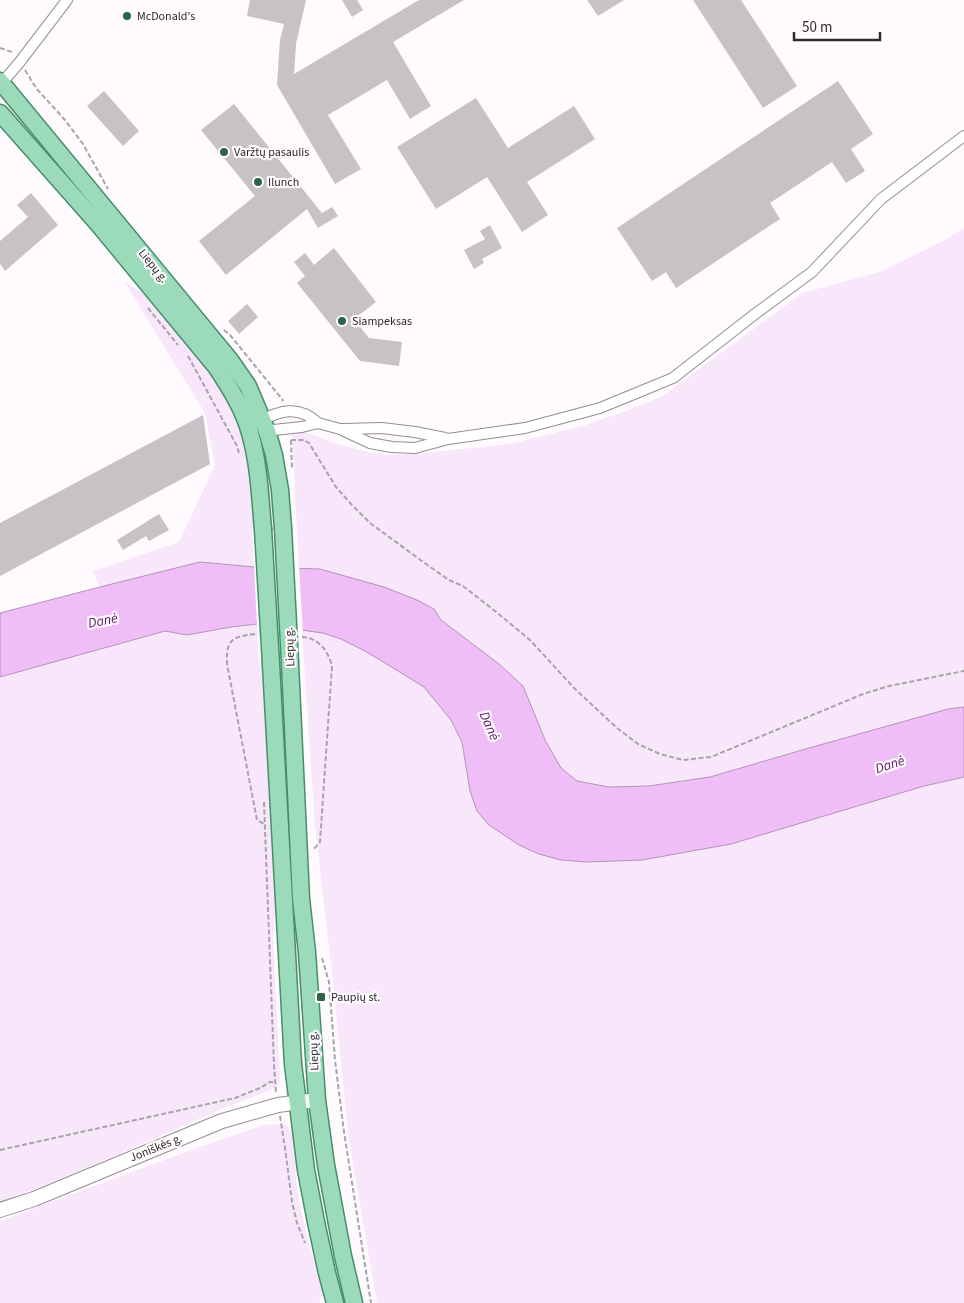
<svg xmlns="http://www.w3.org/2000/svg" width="964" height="1303" font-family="'Source Sans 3',sans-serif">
	<rect width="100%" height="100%" fill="#fefafe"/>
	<g fill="#f8e6fa">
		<path d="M11,111L14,112L70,178L101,218L11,114Z"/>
		<path d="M964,228V707L948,709L802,750L710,777L649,786L609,787L577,781L561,768L546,742L523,686L499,664L441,620L434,609L417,600L384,587L320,569H299L292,432L301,431L308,433L334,443L356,449L374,453L389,455L424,453L510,444L586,425L629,410L663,396L802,293L880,272L945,240Z"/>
		<path d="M124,281L144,294L206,369L219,388L229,405L239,425L245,443L251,469L257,530H252L254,567L200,562L100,587L93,571L179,542L215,465L205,413Z"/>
		<path d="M262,450H266L275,529H270Z"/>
		<path d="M257,624L259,664H263L277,880L273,939L280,1082L279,1085L263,1093L226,1107L89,1167L0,1203V677L165,631L187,635L231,627Z"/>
		<path d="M302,630L323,633L341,639L367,652L424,687L451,720L462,742L470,791L477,811L489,825L561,860L587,862L642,860L731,844L924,786L964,777V1303H377L349,1140L333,981L315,825Z"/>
		<path d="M282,663L299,976L295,977L276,664Z"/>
		<path d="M285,1124C301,1139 294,1160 296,1179C300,1217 313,1255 323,1292L319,1303H0V1221L186,1152L263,1125Z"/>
	</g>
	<path fill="#efbef6" stroke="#b492ba" d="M200,562L254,567L320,569L384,587L417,600L434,609L441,620L499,664L523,686L546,742L561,768L577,781L609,787L649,786L710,777L802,750L948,709L964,707V777L924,786L731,844L642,860L587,862L561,860L539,854L519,845L489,825L477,811L470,791L462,742L451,720L424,687L367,652L341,639L323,633L257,624L231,627L187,635L165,631L0,677V613L100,587Z"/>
	<path fill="#fefafe" d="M254,565L299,566L303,633L257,627Z"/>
	<g fill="#c6c2c6">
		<path d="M250,0H306L296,44L294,74L419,0H464L393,42L431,106L410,119L387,80L328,115L361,169L335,184L277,85L280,40L284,24L247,16Z"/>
		<path d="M342,0H357L363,10L352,17Z"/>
		<path d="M587,0H624L598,16Z"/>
		<path d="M693,0H741L797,86L763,108Z"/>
		<path d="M838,81L873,134L851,149L865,171L846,183L832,162L770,203L780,219L676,288L666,272L652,281L617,228Z"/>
		<path d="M104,91L139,131L123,146L87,106Z"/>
		<path d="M476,98L508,148L574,106L595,139L527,182L548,215L522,232L487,177L436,209L397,147Z"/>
		<path d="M234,104L322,213L332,207L338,216L318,228L307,209L226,275L199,241L255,196L201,130Z"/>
		<path d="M31,193L58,225L5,271L0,264V241L28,217L17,205Z"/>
		<path d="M490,225L502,248L482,259L484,263L474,269L464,250L485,239L480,231Z"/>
		<path d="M334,248L376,302L354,319L369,338L402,342L399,366L360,361L297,283L305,276L294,262L305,253L314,265Z"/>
		<path d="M247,304L258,317L239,334L228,321Z"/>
		<path d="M203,415L210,464L0,576V523Z"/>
		<path d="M159,514L169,530L149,541L146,536L123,550L117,540Z"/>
	</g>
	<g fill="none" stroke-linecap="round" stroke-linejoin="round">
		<g stroke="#928e92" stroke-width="12">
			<g id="street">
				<path d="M0,85L19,63L67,0"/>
				<path d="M257,422C279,411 298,404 318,423"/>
				<path d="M343,429L382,428L415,432L445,438"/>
				<path d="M264,431L302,427L318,423L340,429L370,443L392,447L415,448L448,439L525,428L600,408L673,378L755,314L812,272L881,199L964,136"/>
			</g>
		</g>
		<g stroke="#928e92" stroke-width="16">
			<path id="secondary" d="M0,1210L34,1199L222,1121L278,1105L317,1100"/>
		</g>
		<g stroke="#498e6b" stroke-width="19">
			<g id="primary">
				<path d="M0,81L230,360L248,386L267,431L274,455L280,490L283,528"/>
				<path d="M0,113L99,225L217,368C230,388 244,410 250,433C259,464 260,497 263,529"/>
				<path d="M290,663L301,899L307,952L317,1100L326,1165L343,1256L354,1303"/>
				<path d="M271,664L293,1064L306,1170L316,1222L327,1273L335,1303"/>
			</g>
		</g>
		<g stroke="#a7a4a8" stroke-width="2" stroke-dasharray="5 2.5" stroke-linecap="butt">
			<path d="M0,48L12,52L13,54"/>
			<path d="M25,70L36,88L65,120L83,144L108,189"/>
			<path d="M148,308L178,345"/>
			<path d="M224,330L230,335L282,399L283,401"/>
			<path d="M188,356L237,446L239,453"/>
			<path d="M291,440H304L309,443L336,487L351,504L370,523L426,564L449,580L463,586L495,611L530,640L575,689L617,728L638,744L660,754L683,760L711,757L863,694L889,686L964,671"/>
			<path d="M291,440L292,470"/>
			<path d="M255,634C232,637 226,639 227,664L257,820L264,824"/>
			<path d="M302,637C319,638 328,651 332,666L320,842L314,849L313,847"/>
			<path d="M264,802L274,1066L276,1092"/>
			<path d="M322,958L329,982L335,1060L344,1132L371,1303"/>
			<path d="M280,1116L285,1148L292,1202L297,1223L305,1243"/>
			<path d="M0,1150L235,1098L260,1088L270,1082H275"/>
		</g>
		<use href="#street" stroke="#fff" stroke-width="10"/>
		<use href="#secondary" stroke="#fff" stroke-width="14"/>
		<use href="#primary" stroke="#9bdbbb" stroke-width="16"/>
		<g stroke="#498e6b" stroke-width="19" stroke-linecap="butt">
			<g id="primary-bridge">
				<path d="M283,528L290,663"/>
				<path d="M263,529L271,664"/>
			</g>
		</g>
		<use href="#primary-bridge" stroke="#9bdbbb" stroke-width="16"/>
	</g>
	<g fill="#2f6348" stroke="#fefafe" stroke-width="2">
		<circle cx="127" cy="16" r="5"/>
		<circle cx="224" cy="152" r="5"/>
		<circle cx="258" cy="182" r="5"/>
		<circle cx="342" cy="321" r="5"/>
		<rect x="316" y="992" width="10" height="10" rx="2.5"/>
	</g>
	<g text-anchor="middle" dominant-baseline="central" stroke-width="4.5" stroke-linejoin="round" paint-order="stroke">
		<g font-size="12" fill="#2c2b2d" stroke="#fefafe" text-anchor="start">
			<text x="137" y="16">McDonald's</text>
			<text x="234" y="152">Varžtų pasaulis</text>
			<text x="268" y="182">Ilunch</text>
			<text x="352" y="321">Siampeksas</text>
			<text x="331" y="997">Paupių st.</text>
		</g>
		<g font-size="12" fill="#2c2b2d" stroke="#fefafe">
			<text transform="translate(153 266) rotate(51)">Liepų g.</text>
			<text transform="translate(290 647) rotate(-93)">Liepų g.</text>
			<text transform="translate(314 1051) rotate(-93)">Liepų g.</text>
			<text transform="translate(156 1148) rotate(-22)">Joniškės g.</text>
		</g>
		<g font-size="14" font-style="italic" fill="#5e1569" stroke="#fefafe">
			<text transform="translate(103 621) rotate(-11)">Danė</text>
			<text transform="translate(489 726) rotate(66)">Danė</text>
			<text transform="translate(890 765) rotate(-18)">Danė</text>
		</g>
	</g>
	<path d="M794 32v8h86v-8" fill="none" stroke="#2c2b2d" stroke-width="2.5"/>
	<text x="802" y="32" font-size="15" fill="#2c2b2d" stroke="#fefafe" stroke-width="4" paint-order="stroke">50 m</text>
</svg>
